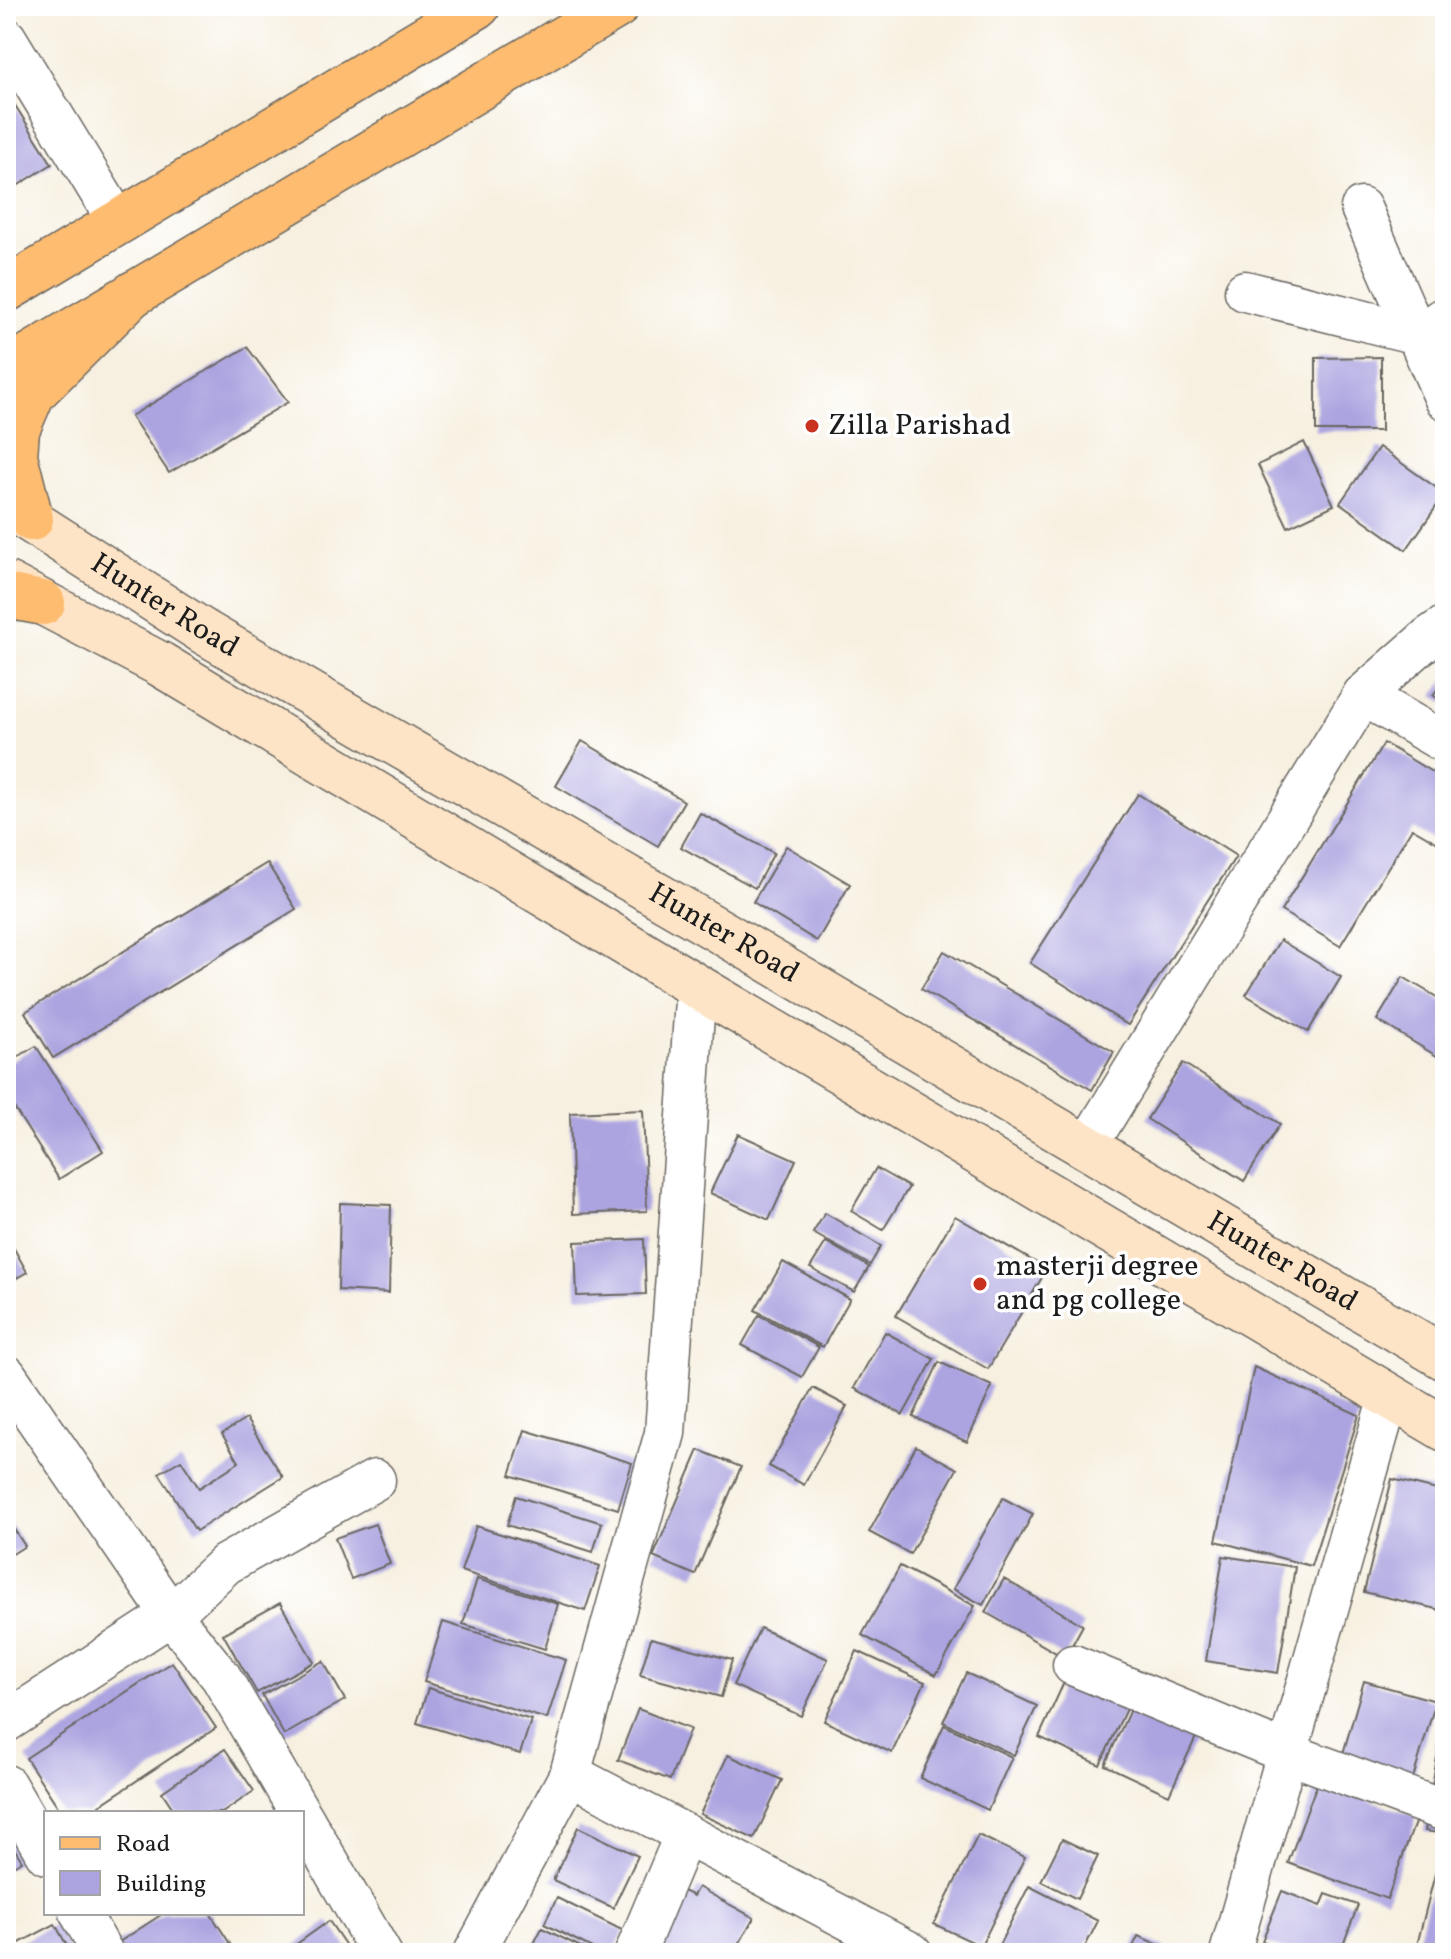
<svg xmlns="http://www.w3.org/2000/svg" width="1451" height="1959" font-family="Vollkorn,serif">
	<rect width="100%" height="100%" fill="#fff"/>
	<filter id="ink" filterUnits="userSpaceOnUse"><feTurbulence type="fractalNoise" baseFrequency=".0125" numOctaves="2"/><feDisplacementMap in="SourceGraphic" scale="16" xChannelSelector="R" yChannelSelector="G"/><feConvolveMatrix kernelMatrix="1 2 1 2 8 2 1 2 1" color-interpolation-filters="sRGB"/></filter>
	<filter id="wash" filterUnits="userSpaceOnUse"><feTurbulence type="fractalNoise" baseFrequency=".006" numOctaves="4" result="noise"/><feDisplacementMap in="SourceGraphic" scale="32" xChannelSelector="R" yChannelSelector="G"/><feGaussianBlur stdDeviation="1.8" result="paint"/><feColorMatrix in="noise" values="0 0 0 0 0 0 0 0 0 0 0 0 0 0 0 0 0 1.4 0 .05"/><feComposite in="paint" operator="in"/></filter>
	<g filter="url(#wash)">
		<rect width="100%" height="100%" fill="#f7f0e0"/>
		<g id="blocks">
			<g fill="#aca4e0">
				<path d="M6,91L52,164L6,193Z"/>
				<path d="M247,347L288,402L169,473L131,416Z"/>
				<path d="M1381,357V431H1316V358Z"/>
				<path d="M1304,442L1334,505L1288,527L1258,465Z"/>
				<path d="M1379,447L1445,494L1406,550L1340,503Z"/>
				<path d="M1445,679V704L1433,695Z"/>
				<path d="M582,741L684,801L658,846L556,786Z"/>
				<path d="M1384,743L1445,780V847L1412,828L1340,946L1281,911Z"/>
				<path d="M1138,794L1236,856L1128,1025L1030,963Z"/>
				<path d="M700,813L774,853L755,888L681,847Z"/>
				<path d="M786,846L850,884L817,941L753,902Z"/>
				<path d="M267,863L296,909L53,1058L25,1012Z"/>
				<path d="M1280,940L1341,977L1308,1032L1246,995Z"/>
				<path d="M944,951L1114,1052L1092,1090L921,989Z"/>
				<path d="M1403,977L1445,1002V1061L1377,1020Z"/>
				<path d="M36,1046L103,1151L59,1179L6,1095V1064Z"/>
				<path d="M1183,1063L1280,1124L1244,1181L1147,1119Z"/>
				<path d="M643,1110L647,1211L573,1214L570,1113Z"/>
				<path d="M738,1134L796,1160L769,1220L710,1193Z"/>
				<path d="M876,1168L909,1187L883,1230L851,1211Z"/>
				<path d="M340,1203L391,1205L389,1293L338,1290Z"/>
				<path d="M825,1213L881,1246L870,1265L813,1233Z"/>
				<path d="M955,1216L1047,1269L988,1369L896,1316Z"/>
				<path d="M6,1234L27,1272L6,1284Z"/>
				<path d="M644,1239L646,1294L577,1296L575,1242Z"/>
				<path d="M826,1242L869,1267L854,1292L810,1268Z"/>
				<path d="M783,1262L850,1299L823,1347L755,1310Z"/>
				<path d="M759,1315L819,1347L802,1377L742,1345Z"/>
				<path d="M885,1332L934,1359L903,1415L854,1388Z"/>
				<path d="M939,1362L992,1386L967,1442L913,1417Z"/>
				<path d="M1254,1367L1359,1415L1311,1566L1216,1541Z"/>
				<path d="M813,1388L847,1406L804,1485L769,1466Z"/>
				<path d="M246,1419L283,1477L196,1531L159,1473L181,1460L199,1488L239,1462L222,1434Z"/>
				<path d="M525,1430L632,1463L618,1509L510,1475Z"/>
				<path d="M916,1446L957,1469L910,1554L869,1532Z"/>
				<path d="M699,1450L741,1467L695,1575L653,1557Z"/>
				<path d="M1392,1479L1445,1492V1611L1364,1592Z"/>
				<path d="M516,1496L602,1523L593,1552L507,1525Z"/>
				<path d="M1003,1498L1033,1514L983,1605L953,1589Z"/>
				<path d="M6,1517L25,1546L6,1558Z"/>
				<path d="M375,1524L390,1564L351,1579L335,1538Z"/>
				<path d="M476,1526L600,1566L585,1611L461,1571Z"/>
				<path d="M1223,1556L1295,1567L1278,1673L1206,1661Z"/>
				<path d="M900,1566L975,1606L936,1675L862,1635Z"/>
				<path d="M477,1579L558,1604L545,1649L463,1624Z"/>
				<path d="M1004,1579L1083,1625L1065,1658L985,1612Z"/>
				<path d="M280,1603L314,1662L257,1693L223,1634Z"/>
				<path d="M443,1622L566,1660L547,1719L424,1682Z"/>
				<path d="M760,1628L828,1659L801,1716L733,1685Z"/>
				<path d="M651,1638L732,1660L721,1697L640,1675Z"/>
				<path d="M857,1651L925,1682L892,1753L824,1721Z"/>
				<path d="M323,1661L345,1700L284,1735L262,1695Z"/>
				<path d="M172,1662L216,1728L88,1813H62L26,1758Z"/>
				<path d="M966,1673L1037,1706L1014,1755L943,1722Z"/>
				<path d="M1065,1680L1126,1709L1100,1765L1039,1737Z"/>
				<path d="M1364,1681L1436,1701L1409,1792L1338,1771Z"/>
				<path d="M428,1688L531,1720L520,1754L417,1723Z"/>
				<path d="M1131,1707L1196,1737L1169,1795L1105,1765Z"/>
				<path d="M638,1709L690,1729L670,1780L618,1760Z"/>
				<path d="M1443,1720H1445V1834L1425,1831Z"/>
				<path d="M944,1725L1012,1757L988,1810L920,1778Z"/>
				<path d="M225,1749L254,1791L222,1813H176L162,1792Z"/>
				<path d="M728,1755L782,1780L754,1839L700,1814Z"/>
				<path d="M1318,1781L1417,1817L1387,1899L1288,1863Z"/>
				<path d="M578,1827L638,1856L613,1908L553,1880Z"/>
				<path d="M6,1835L22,1861L6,1870Z"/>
				<path d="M978,1835L1025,1857L981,1946L934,1924Z"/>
				<path d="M1062,1839L1098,1856L1077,1899L1041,1881Z"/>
				<path d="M1442,1846L1445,1847V1953H1415Z"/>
				<path d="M1029,1886L1098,1921L1082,1953H995Z"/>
				<path d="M698,1887L754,1918L734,1953H671L652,1942L681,1890L693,1896Z"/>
				<path d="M1282,1891L1321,1906L1326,1894L1358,1905L1340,1953H1294L1262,1941Z"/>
				<path d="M557,1898L624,1931L613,1953H602L544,1924Z"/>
				<path d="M164,1913H210L236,1953H122L116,1944Z"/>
				<path d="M329,1921L351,1953H284Z"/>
				<path d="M55,1924L71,1953H6V1950Z"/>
				<path d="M542,1928L593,1953H529Z"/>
				<path d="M1138,1936L1169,1949L1168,1953H1130Z"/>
			</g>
		</g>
	</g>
	<g filter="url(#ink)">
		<use href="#blocks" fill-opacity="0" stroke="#696661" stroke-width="2"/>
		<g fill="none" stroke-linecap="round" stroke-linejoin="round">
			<g stroke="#696661" stroke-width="43">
				<g id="minor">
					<path d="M6,38L118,222"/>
					<path d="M1361,208L1445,399"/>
					<path d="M1245,291L1417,334L1445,317"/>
					<path d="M1363,695L1445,743"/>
					<path d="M1086,1148L1363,695L1429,637L1445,626"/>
					<path d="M6,1375L171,1615L226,1564L375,1480"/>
					<path d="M1073,1665L1287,1753L1445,1811"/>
					<path d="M6,1722L171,1615L221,1677L300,1813"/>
					<path d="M570,1774L912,1953"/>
					<path d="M6,1785L46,1854"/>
					<path d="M302,1816L381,1953"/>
					<path d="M80,1913L103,1953"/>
					<path d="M474,1953L570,1774L665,1433L696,986"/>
					<path d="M635,1953L685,1834"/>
					<path d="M1230,1953L1389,1396"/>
				</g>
			</g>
			<g stroke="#696661" stroke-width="47">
				<g id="secondary">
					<path id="s1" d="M6,505L204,632L723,933L1445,1358"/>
					<path d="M9,585L160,664L696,986L1445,1429"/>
				</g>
			</g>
			<g stroke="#696661" stroke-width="47">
				<g id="primary">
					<path d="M6,290L478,6"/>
					<path d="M6,370L617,6"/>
				</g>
			</g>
			<g stroke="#696661" stroke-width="47">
				<g id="trunk">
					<path d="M31,519L15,456L17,430L33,393L134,293"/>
					<path d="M6,596L43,603"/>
				</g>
			</g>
			<use href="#minor" stroke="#fff" stroke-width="40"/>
			<use href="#secondary" stroke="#fee4c6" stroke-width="44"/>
			<use href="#primary" stroke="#fdbc70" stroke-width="44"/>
			<use href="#trunk" stroke="#fdbc70" stroke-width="44"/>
		</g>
	</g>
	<g fill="#c8321e" stroke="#fff" stroke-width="3">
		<circle cx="812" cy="426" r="8"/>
		<circle cx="980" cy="1284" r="8"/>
	</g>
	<g text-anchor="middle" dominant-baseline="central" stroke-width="7" stroke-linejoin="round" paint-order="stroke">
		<g font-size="30" fill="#1c1c1c" stroke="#fff" text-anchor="start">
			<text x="828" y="426">Zilla Parishad</text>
			<text x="996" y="1267">masterji degree<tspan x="996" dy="34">and pg college</tspan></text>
		</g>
		<g font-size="30" fill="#1c1c1c" stroke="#fff">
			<text stroke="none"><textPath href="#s1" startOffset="188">Hunter Road</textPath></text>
			<text stroke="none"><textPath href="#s1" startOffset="836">Hunter Road</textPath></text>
			<text stroke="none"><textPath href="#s1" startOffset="1484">Hunter Road</textPath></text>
		</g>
	</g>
	<rect width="1451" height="1959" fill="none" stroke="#fff" stroke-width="32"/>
	<rect x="44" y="1811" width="260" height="104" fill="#ffffff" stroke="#a4a4a4" stroke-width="2"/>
	<rect x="60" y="1837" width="40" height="12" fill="#fdbc70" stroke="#a4a4a4" stroke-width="2"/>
	<text x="116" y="1851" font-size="24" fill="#1c1c1c">Road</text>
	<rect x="60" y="1871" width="40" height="24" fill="#aca4e0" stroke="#a4a4a4" stroke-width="2"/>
	<text x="116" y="1891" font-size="24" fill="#1c1c1c">Building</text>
</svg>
